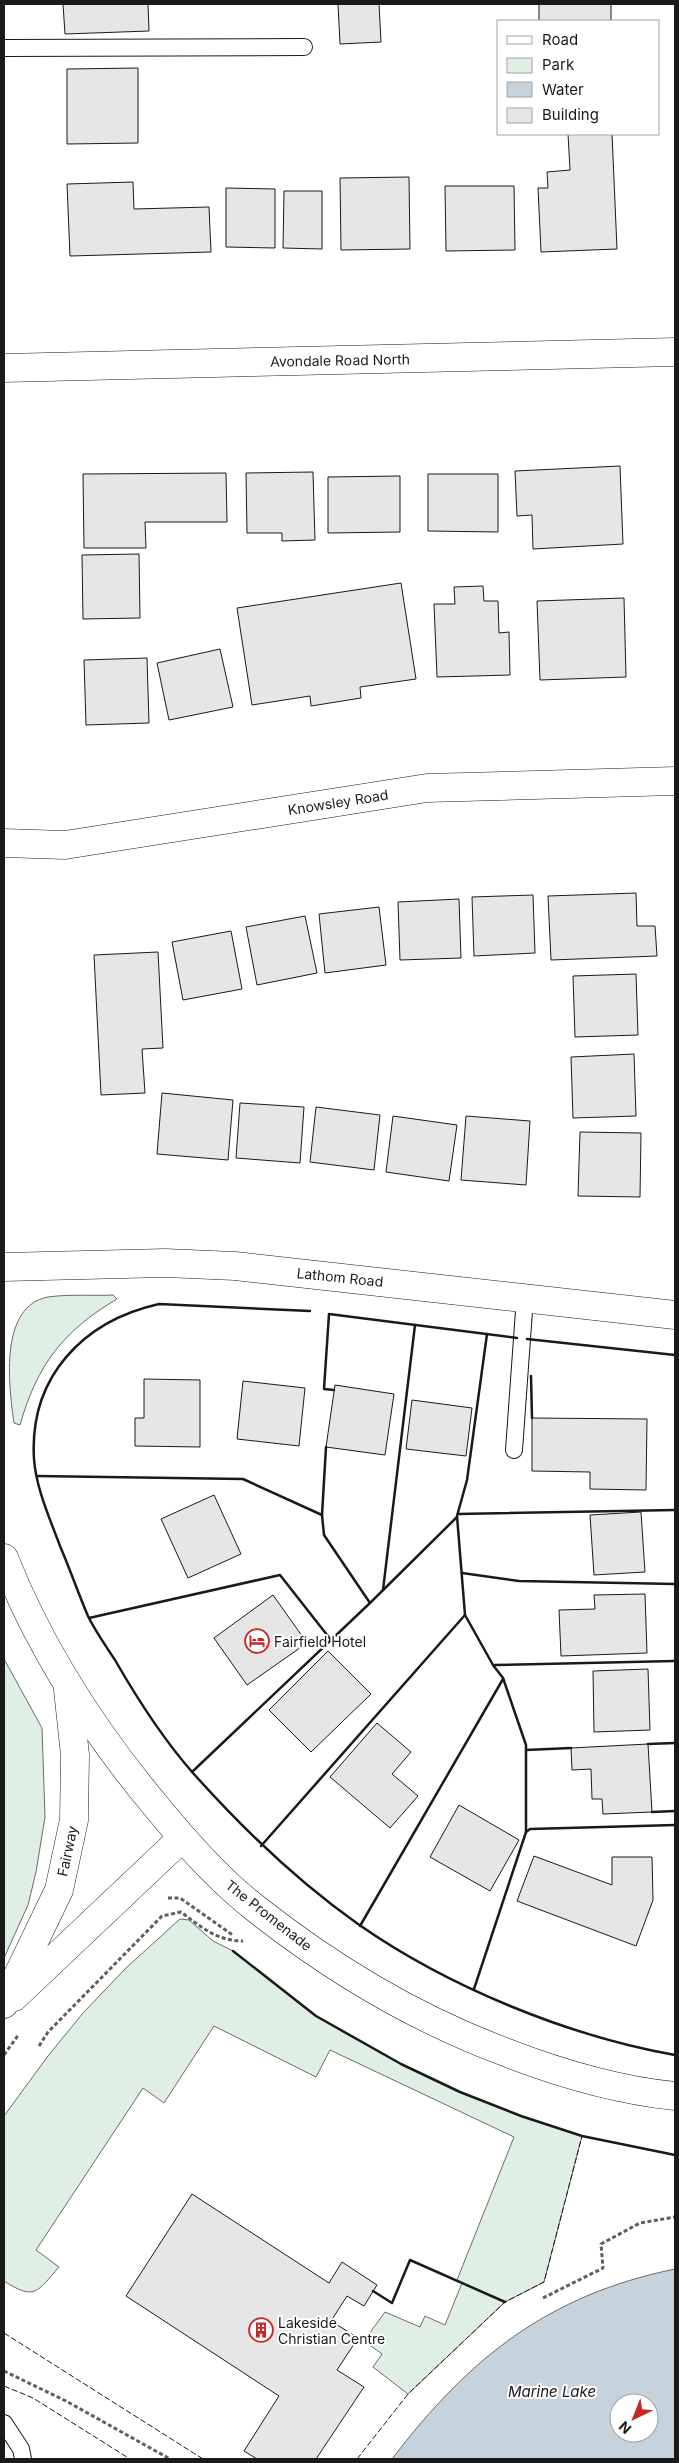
<svg xmlns="http://www.w3.org/2000/svg" width="679" height="2463" font-family="Inter,sans-serif">
	<rect width="100%" height="100%" fill="#fff"/>
	<g fill="#e0efe3" stroke="#6a6a6a">
		<path d="M113,1295L117,1299C63,1331 37,1365 20,1425L14,1423C8,1382 0,1306 48,1297C69,1294 92,1296 113,1295Z"/>
		<path d="M4,1659L42,1728L45,1817L36,1872L28,1905L4,1958Z"/>
		<path d="M180,1919L189,1920L213,1941L233,1951L316,2016L401,2064L460,2092L521,2116L582,2136L544,2282L505,2302L408,2394L373,2367L382,2354L364,2341L385,2312L420,2327L425,2316L445,2325L462,2283L457,2280L514,2137L330,2050L316,2077L214,2026L164,2103L143,2088L36,2250L59,2267C37,2292 35,2301 4,2281V2116L48,2056L83,2013L126,1968Z"/>
	</g>
	<path fill="#c6d2dc" stroke="#6a6a6a" fill-rule="evenodd" d="M675,2269V2459H392C469,2358 548,2295 675,2269ZM619,2403H649V2433H619Z"/>
	<g fill="#e6e6e6" stroke="#1a1a1a">
		<path d="M63,4H148L149,31L65,34Z"/>
		<path d="M338,4H379L381,42L340,44Z"/>
		<rect x="539" y="4" width="72" height="17"/>
		<path d="M138,68V143L67,144V69Z"/>
		<path d="M568,134H612L617,249L541,252L538,188H548L547,172L570,170Z"/>
		<path d="M409,177L410,249L341,250L340,178Z"/>
		<path d="M133,182L134,209L209,207L211,252L70,256L67,184Z"/>
		<path d="M445,186H514L515,250L446,251Z"/>
		<path d="M226,188L275,189V248L226,247Z"/>
		<path d="M284,191H322V249L283,248Z"/>
		<path d="M620,466L623,544L533,549L532,515L517,516L515,471Z"/>
		<path d="M313,472L315,540L282,541V533H247L246,473Z"/>
		<path d="M226,473L227,522H145L146,548H84L83,474Z"/>
		<path d="M428,474H498V532L428,531Z"/>
		<path d="M400,476V532L328,533V477Z"/>
		<path d="M139,554L140,618L83,619L82,555Z"/>
		<path d="M401,583L416,679L360,687L361,698L311,706L310,696L252,705L237,608Z"/>
		<path d="M483,586L484,601H498L499,633L509,632L510,675L437,677L434,604H455L454,587Z"/>
		<path d="M624,598L626,677L540,680L537,601Z"/>
		<path d="M220,649L233,707L169,720L157,663Z"/>
		<path d="M147,658L149,723L86,725L84,660Z"/>
		<path d="M636,893L637,926H655L657,956L551,960L548,896Z"/>
		<path d="M533,895L535,953L474,956L472,897Z"/>
		<path d="M459,899L461,958L400,960L398,902Z"/>
		<path d="M379,907L386,965L325,973L319,914Z"/>
		<path d="M305,916L317,973L257,985L246,927Z"/>
		<path d="M231,931L242,989L183,1000L172,942Z"/>
		<path d="M158,952L163,1048L142,1049L145,1093L101,1095L94,955Z"/>
		<path d="M636,974L638,1035L575,1037L573,976Z"/>
		<path d="M634,1054L636,1116L573,1118L571,1057Z"/>
		<path d="M162,1093L233,1100L228,1160L157,1154Z"/>
		<path d="M240,1103L304,1107L300,1163L236,1158Z"/>
		<path d="M316,1107L380,1115L374,1170L310,1162Z"/>
		<path d="M393,1116L457,1125L449,1181L386,1172Z"/>
		<path d="M466,1116L530,1121L526,1185L461,1180Z"/>
		<path d="M580,1132L641,1133L640,1197L578,1196Z"/>
		<path d="M144,1379L200,1380V1447L135,1446V1418H144Z"/>
		<path d="M243,1381L305,1388L299,1446L237,1439Z"/>
		<path d="M335,1385L394,1394L385,1455L326,1447Z"/>
		<path d="M412,1400L472,1408L466,1456L406,1449Z"/>
		<path d="M532,1418L647,1419L646,1490L590,1489V1472L532,1471Z"/>
		<path d="M214,1495L241,1554L188,1578L161,1519Z"/>
		<path d="M641,1512L645,1572L594,1575L590,1515Z"/>
		<path d="M645,1594L647,1653L561,1656L559,1610L595,1609L594,1595Z"/>
		<path d="M273,1595L307,1643L247,1685L214,1638Z"/>
		<path d="M328,1651L371,1694L311,1752L269,1710Z"/>
		<path d="M648,1669L650,1730L594,1732L593,1671Z"/>
		<path d="M377,1723L411,1752L392,1774L418,1796L390,1828L330,1777Z"/>
		<path d="M648,1744L652,1812L603,1814L602,1799H592L591,1769L572,1770L571,1748Z"/>
		<path d="M459,1805L519,1840L490,1891L430,1857Z"/>
		<path d="M534,1856L612,1885V1857H652L653,1900L636,1946L517,1901Z"/>
		<path d="M192,2194L329,2283L342,2262L377,2285L364,2306L347,2296L331,2321L358,2338L337,2370L364,2387L316,2459H257L244,2451L279,2396L126,2296Z"/>
	</g>
	<g fill="none" stroke-linecap="round" stroke-linejoin="round">
		<g stroke="#1a1a1a" stroke-width="18">
			<g id="lane">
				<path d="M4,48L304,47"/>
				<path d="M514,1450L525,1297"/>
				<path d="M4,2423L21,2449L23,2459"/>
			</g>
		</g>
		<g stroke="#1a1a1a" stroke-width="29">
			<g id="street">
				<path d="M4,368L675,352"/>
				<path d="M4,843L65,845L427,788L675,781"/>
				<path d="M4,1267L165,1263L235,1266L675,1315"/>
			</g>
		</g>
		<g stroke="#1a1a1a" stroke-width="29">
			<g id="secondary">
				<path d="M4,1558C41,1651 95,1734 160,1811C188,1845 219,1880 255,1908C331,1968 414,2018 505,2052C559,2073 617,2090 675,2096"/>
				<path d="M14,1997L182,1838"/>
				<path d="M4,2004L59,1890L74,1820L75,1755L68,1690"/>
			</g>
		</g>
		<g stroke="#5f5f5f" stroke-width="3" stroke-dasharray="4 2.5" stroke-linecap="butt">
			<path d="M168,1898H180L234,1936"/>
			<path d="M39,2046L48,2032L162,1916L181,1912C201,1927 217,1941 243,1941"/>
			<path d="M4,2055L19,2034"/>
			<path d="M543,2298L603,2268L601,2244L640,2223L675,2217"/>
			<path d="M4,2371L66,2401L170,2459"/>
		</g>
		<use href="#lane" stroke="#fff" stroke-width="16"/>
		<use href="#street" stroke="#fff" stroke-width="28"/>
		<use href="#secondary" stroke="#fff" stroke-width="28"/>
		<g stroke="#1a1a1a" stroke-width="1" stroke-dasharray="6 2.5" stroke-linecap="butt">
			<path d="M4,2333L203,2459"/>
			<path d="M4,2386L33,2398L130,2459"/>
			<path d="M357,2459L408,2394L505,2302L544,2282L582,2136"/>
		</g>
		<g stroke="#1a1a1a" stroke-width="2.5">
			<path d="M310,1311L159,1304C83,1321 29,1377 34,1459C36,1488 50,1519 60,1546C70,1569 78,1593 88,1616C95,1631 106,1646 115,1660C138,1700 163,1739 193,1773C243,1829 297,1881 358,1924C448,1987 568,2036 675,2055"/>
			<path d="M487,1334L467,1480L457,1516L465,1615L493,1665L503,1678L526,1745V1832"/>
			<path d="M527,1339L675,1355"/>
			<path d="M531,1376L532,1418"/>
			<path d="M334,1390L324,1389L329,1314L517,1338"/>
			<path d="M326,1447L322,1515L324,1535L370,1603"/>
			<path d="M37,1476L243,1479L322,1515"/>
			<path d="M458,1514L675,1510"/>
			<path d="M462,1573L519,1581L675,1584"/>
			<path d="M383,1590L415,1325"/>
			<path d="M89,1618L280,1575L331,1640"/>
			<path d="M493,1665L675,1661"/>
			<path d="M648,1744L675,1743"/>
			<path d="M526,1750L571,1748"/>
			<path d="M192,1772L370,1603L457,1517"/>
			<path d="M652,1812L675,1811"/>
			<path d="M261,1846L465,1615"/>
			<path d="M360,1926L503,1679"/>
			<path d="M233,1951L316,2016L401,2064L460,2092L521,2116L582,2136L675,2155"/>
			<path d="M474,1989L526,1832L530,1829L675,1825"/>
			<path d="M373,2291L392,2303L410,2260L505,2302"/>
		</g>
	</g>
	<defs>
		<g id="hotel-ring" transform="scale(1.25)"><circle r="9.5" fill="#fff" stroke="#c62828" stroke-width="1.5"/><path d="M-6-4.5h1.5V1H6V5H4.5V3h-9V5H-6ZM-4 0a1.8 1.8 0 1 1 3.6 0ZM.5 0V-2.5h3Q6-2.5 6 0Z" fill="#c62828"/></g>
		<g id="building-ring" transform="scale(1.25)"><circle r="9.5" fill="#fff" stroke="#c62828" stroke-width="1.5"/><path d="M-4-6H4V6H1V3H-1V6H-4ZM-2.5-4.3h1.7v1.8h-1.7ZM.8-4.3h1.7v1.8H.8ZM-2.5-1h1.7V.8h-1.7ZM.8-1h1.7V.8H.8Z" fill="#c62828"/></g>
	</defs>
	<g fill-rule="evenodd">
		<use href="#hotel-ring" x="257" y="1641"/>
		<use href="#building-ring" x="261" y="2330"/>
	</g>
	<g text-anchor="middle" dominant-baseline="central" stroke-width="4" stroke-linejoin="round" paint-order="stroke">
		<g font-size="14" fill="#1a1a1a" stroke="#fff">
			<text transform="translate(340 360) rotate(-1)">Avondale Road North</text>
			<text transform="translate(338 802) rotate(-9)">Knowsley Road</text>
			<text transform="translate(340 1277) rotate(6)">Lathom Road</text>
			<text transform="translate(67 1851) rotate(-78)">Fairway</text>
			<text transform="translate(269 1915) rotate(38)">The Promenade</text>
		</g>
		<g font-size="14" fill="#1a1a1a" stroke="#fff" text-anchor="start">
			<text x="274" y="1641">Fairfield Hotel</text>
			<text x="278" y="2322">Lakeside<tspan x="278" dy="16">Christian Centre</tspan></text>
		</g>
		<g font-size="15" font-style="italic" fill="#1a1a1a" stroke="#fff">
			<text x="552" y="2391">Marine Lake</text>
		</g>
	</g>
	<rect width="679" height="2463" fill="none" stroke="#1a1a1a" stroke-width="10"/>
	<rect x="497" y="20" width="162" height="115" fill="#ffffff" stroke="#a3a3a3"/>
	<rect x="507" y="36" width="25" height="8" fill="#ffffff" stroke="#a3a3a3"/>
	<text x="542" y="45" font-size="15" fill="#1a1a1a">Road</text>
	<rect x="507" y="58" width="25" height="15" fill="#e0efe3" stroke="#a3a3a3"/>
	<text x="542" y="70" font-size="15" fill="#1a1a1a">Park</text>
	<rect x="507" y="82" width="25" height="15" fill="#c6d2dc" stroke="#a3a3a3"/>
	<text x="542" y="95" font-size="15" fill="#1a1a1a">Water</text>
	<rect x="507" y="108" width="25" height="15" fill="#e6e6e6" stroke="#a3a3a3"/>
	<text x="542" y="120" font-size="15" fill="#1a1a1a">Building</text>
	<g transform="translate(634 2418) rotate(223)"><circle r="24" fill="#ffffff" stroke="#a3a3a3"/>
	<path d="M0-4L9 19L0 12L-9 19Z" fill="#c62828"/>
	<text y="-8" font-size="14" font-weight="bold" text-anchor="middle" fill="#1a1a1a">N</text>
	</g>
</svg>
